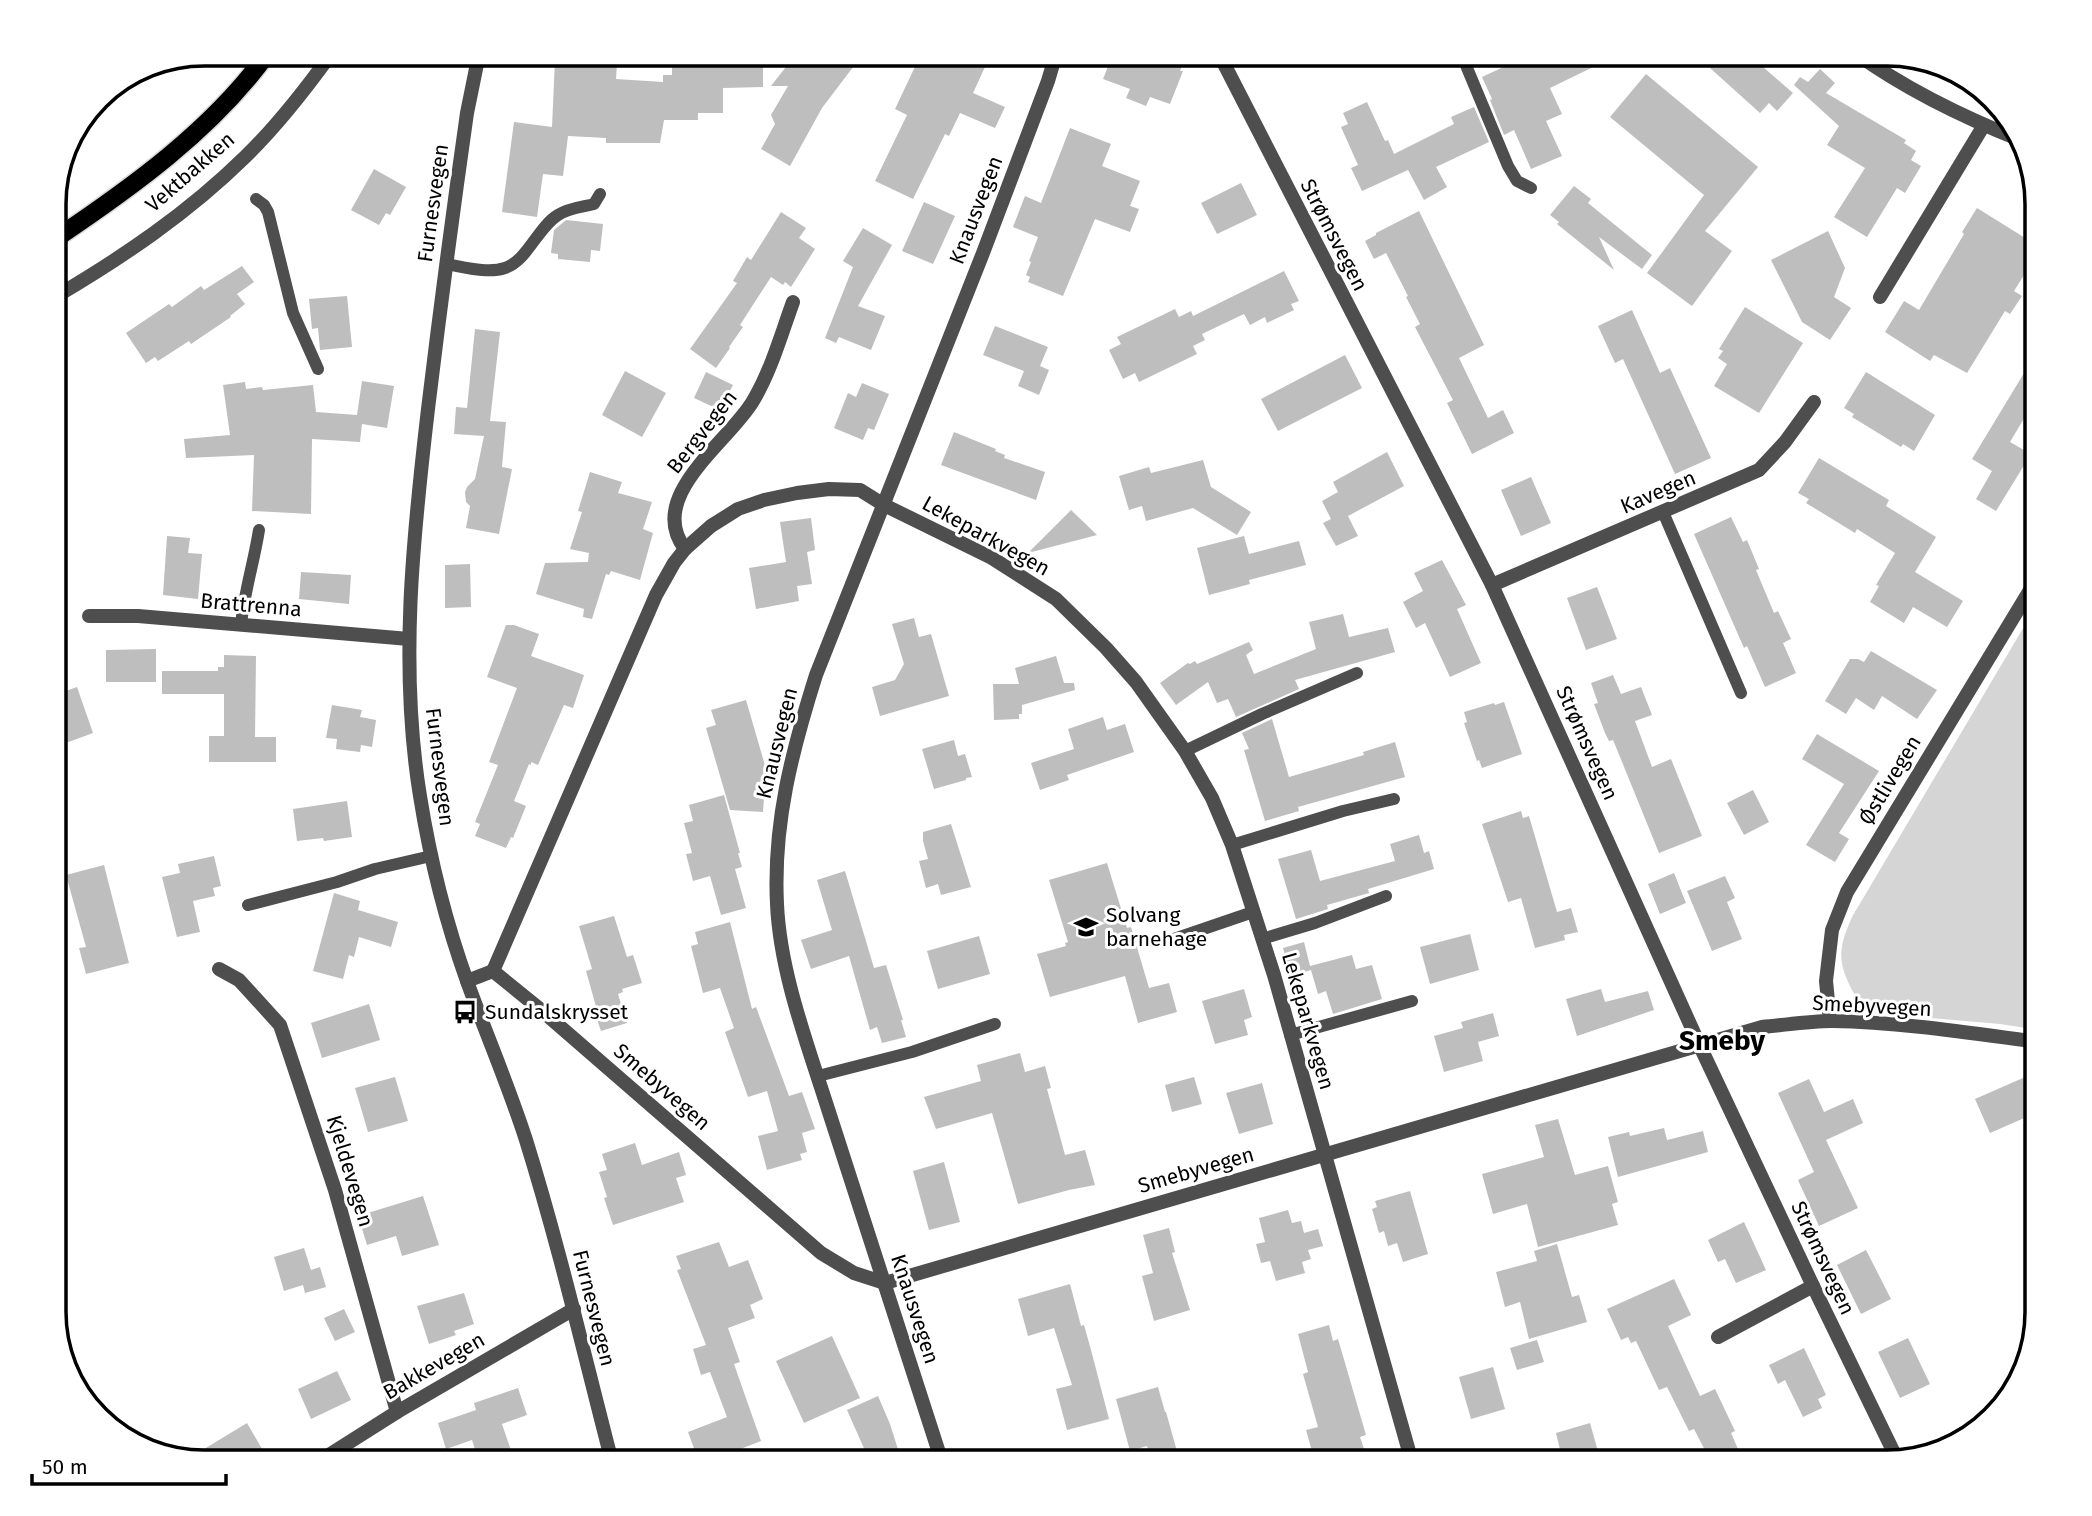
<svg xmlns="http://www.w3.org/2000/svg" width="2092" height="1516" font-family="'Fira Sans',sans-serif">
	<rect width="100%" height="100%" fill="#fff"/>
	<path fill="#d5d5d5" d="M2038,603V1030L2000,1024L1919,1017L1858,1001C1839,966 1835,955 1852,917Z"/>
	<g fill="#bebebe">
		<path d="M672,54L763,56V87L723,88V113H698V120H664L660,143H606V138L568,136L563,176L543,174L537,217L502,212L514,122L552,127L555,60L617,64L616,79L663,82V75H672Z"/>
		<path d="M796,54H863L822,108L790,166L761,149L775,124L771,115L788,86H771Z"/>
		<path d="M921,54H991L973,93L1005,107L995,128L960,113L949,136L945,134L913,199L875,181L907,115L895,109Z"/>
		<path d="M1113,54H1187L1180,71H1183L1170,104L1150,97L1146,106L1126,98L1130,89L1103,79Z"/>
		<path d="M1508,54H1620L1550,88L1562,114L1546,121L1562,156L1531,169L1514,130L1504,135L1490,100L1492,99L1482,77L1512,63Z"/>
		<path d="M1722,54H1748L1793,93L1777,111L1769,103L1760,113L1710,68Z"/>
		<path d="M1820,69L1835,83L1826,93L1906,140L1904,143L1916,151L1911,160L1921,166L1905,193L1897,188L1867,237L1834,217L1865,168L1827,145L1839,126L1794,85L1800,77L1808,82Z"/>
		<path d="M1646,74L1758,167L1705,231L1732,251L1692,306L1647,273L1704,195L1610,117Z"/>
		<path d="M1367,102L1385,141L1388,140L1394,154L1454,124L1451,117L1474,107L1489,142L1436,167L1447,187L1424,200L1408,170L1362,191L1351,168L1358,165L1341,127L1348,124L1343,113Z"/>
		<path d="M1070,128L1111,144L1102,166L1140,181L1130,206L1139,209L1130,232L1095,219L1063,296L1028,282L1030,277L1026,275L1031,262L1029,261L1038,237L1013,227L1025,196L1041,203Z"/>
		<path d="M374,169L406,187L390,215L386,213L379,225L351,210Z"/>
		<path d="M1241,183L1257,215L1217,234L1201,203Z"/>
		<path d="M1574,186L1591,199L1588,203L1652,255L1642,269L1599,237L1614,270L1557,224L1559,222L1550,215Z"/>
		<path d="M924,202L955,216L933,264L902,251Z"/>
		<path d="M1977,208L2038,246V253L2014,291L2022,296L2010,314L2005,311L1967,373L1934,355L1930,361L1885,332L1904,301L1919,310L1964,234L1962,232Z"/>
		<path d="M1419,211L1484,345L1459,358L1488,418L1503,410L1514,433L1472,454L1447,403L1453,400L1415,327L1420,324L1406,297L1408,296L1386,253L1374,259L1365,241L1376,235V233Z"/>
		<path d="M781,212L806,228L799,238L815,249L791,287L785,282L783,285L771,277L740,325L743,327L729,347L730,348L716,368L690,349L737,283L733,281L747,257L751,260Z"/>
		<path d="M566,220L603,224L600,251L591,250L590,262L558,259V254L551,253L554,230Z"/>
		<path d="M863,228L892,245L858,306L885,316L871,350L839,337L836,343L825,338L853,267L843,261Z"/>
		<path d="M1828,231L1845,268L1834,297L1851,308L1830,340L1802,322L1771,260Z"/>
		<path d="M242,266L254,282L237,294L245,304L230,316L231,317L191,344L189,341L158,361L155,357L146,363L126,333L169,304L172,307L201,286L204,290Z"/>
		<path d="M1284,271L1299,301L1291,304L1294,310L1267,323L1265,317L1250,325L1244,314L1202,334L1205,340L1193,346L1197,354L1139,382L1135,373L1123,379L1109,350L1121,344L1117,337L1175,309L1179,317L1191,311L1193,316Z"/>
		<path d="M347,296L352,347L320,350L318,328L312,329L309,299Z"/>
		<path d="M1745,307L1803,343L1759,413L1714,386L1727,364L1718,358L1723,351L1719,349Z"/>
		<path d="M1632,310L1660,373L1670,368L1711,458L1675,474L1623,359L1615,363L1598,326Z"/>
		<path d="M995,326L1048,347L1040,366L1049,370L1039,395L1018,386L1024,371L983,355Z"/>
		<path d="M475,329L500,332L490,421L506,422L502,467L512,469L499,534L466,528L470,506L466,502L465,492L467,487L475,479L484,436L454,434L456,407L467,408Z"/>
		<path d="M2038,350V395L2010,442L2031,454L1996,511L1976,499L1992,471L1972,459Z"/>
		<path d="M1345,355L1362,388L1278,431L1261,399Z"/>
		<path d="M625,371L666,393L642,437L602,415Z"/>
		<path d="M706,372L733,385L720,410L694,398Z"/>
		<path d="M1866,372L1935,415L1914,451L1903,444L1901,447L1852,417L1854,414L1844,408Z"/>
		<path d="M362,381L394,386L387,428L362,424L360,442L312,439L311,514L252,511L254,455L186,458L184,439L230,435L223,385L245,382L246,389L262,387L263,390L313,385L316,412L357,415Z"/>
		<path d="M862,383L889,394L874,430L868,428L863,440L834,428L848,393L856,397Z"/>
		<path d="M954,432L996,449L995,451L1005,455L1004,458L1045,472L1036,500L941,465Z"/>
		<path d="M1387,452L1404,486L1348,516L1358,536L1336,546L1323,523L1331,519L1322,501L1338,492L1333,482Z"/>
		<path d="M1819,458L1889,500L1886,506L1936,537L1915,572L1963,601L1947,627L1913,607L1904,623L1870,602L1879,586L1876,585L1895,553L1857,529L1855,533L1806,503L1809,499L1798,493Z"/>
		<path d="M1203,460L1211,487L1251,512L1237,535L1193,508L1146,521L1142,506L1129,510L1119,476L1149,467L1151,473Z"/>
		<path d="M590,472L622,482L618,493L652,502L643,529L653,533L640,580L611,571L609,575L606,574L592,619L583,617L584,609L536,594L545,563L588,562L589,553L570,549L582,512L578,511Z"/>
		<path d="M1531,477L1551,523L1521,536L1501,490Z"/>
		<path d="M1071,510L1097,535L1028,553Z"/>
		<path d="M1731,517L1743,542L1747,540L1759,569L1756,570L1774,613L1778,611L1791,639L1783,643L1796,673L1765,687L1747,646L1744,648L1694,534Z"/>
		<path d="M811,518L815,550L807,552L812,584L797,586L799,601L756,609L749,568L786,562L780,522Z"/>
		<path d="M167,536L190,538L188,553L202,554L198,599L163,595Z"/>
		<path d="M1244,536L1249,554L1299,541L1306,565L1249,580L1250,584L1209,595L1197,548Z"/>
		<path d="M1442,560L1466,605L1457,609L1481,663L1450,677L1425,623L1416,628L1403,602L1423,591L1414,573Z"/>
		<path d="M470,564L471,607L445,608V565Z"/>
		<path d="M301,572L351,575L349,604L299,599Z"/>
		<path d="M1597,587L1617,639L1586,650L1567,598Z"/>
		<path d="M1343,614L1349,637L1388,628L1395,652L1295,680L1299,689L1236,717L1228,699L1217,703L1208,682L1176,705L1160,683L1188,663L1190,664L1195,661L1197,664L1249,642L1253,650L1246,655L1254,674L1316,649L1309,622Z"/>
		<path d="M914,618L919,637L931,634L949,696L880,716L872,687L895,680L904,664L892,624Z"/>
		<path d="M506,625H514L539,634L531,656L584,675L573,708L564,705L538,765L531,762V765L529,764L514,801L526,806L513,838L511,837L506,848L475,836L480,824L475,822L498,765L489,762L517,688L487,677Z"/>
		<path d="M156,649V682H106V650Z"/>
		<path d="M1871,651L1937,690L1917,719L1882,696L1874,710L1856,698L1846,714L1825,701L1850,659H1858L1864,662Z"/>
		<path d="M224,655L256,656L255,737H276V762H209V736H224V694H162V671H218V667H224Z"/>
		<path d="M1056,656L1064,683H1074L1075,690L1022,705V714H1019V719L994,720L993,684H1019L1015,668Z"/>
		<path d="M1613,675L1621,694L1641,687L1652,715L1635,721L1652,767L1671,759L1702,836L1659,853L1618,752L1613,740L1609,741L1605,733L1594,704L1598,703L1591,683Z"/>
		<path d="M77,687L93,733L55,747V695Z"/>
		<path d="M746,700L766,769L763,812L730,810L706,728L716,725L711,710Z"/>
		<path d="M1504,702L1522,754L1482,768L1479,760L1477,761L1464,723L1467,722L1464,712L1494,703L1495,705Z"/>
		<path d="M332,705L362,710L360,717L376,720L372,747L361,745L360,752L336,749L337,739L326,738Z"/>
		<path d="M1103,717L1107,730L1125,724L1134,752L1067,775L1069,780L1040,790L1031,763L1074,749L1068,729Z"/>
		<path d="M1272,719L1289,777L1364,755L1363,752L1395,742L1405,777L1298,807L1299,811L1265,821L1244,750L1249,749L1242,733Z"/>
		<path d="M1817,734L1879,771L1839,833L1849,839L1835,862L1806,845L1844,784L1802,759Z"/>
		<path d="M954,740L958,756L965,754L972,777L966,778V780L934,789L922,749Z"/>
		<path d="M1753,790L1769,822L1744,835L1727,803Z"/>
		<path d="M724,795L740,853H738L742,867L735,869L746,908L721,915L710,876L693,881L686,854L692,853L684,823L693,821L689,805Z"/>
		<path d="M347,801L352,837L324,841L323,838L297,841L293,809Z"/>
		<path d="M1521,811L1523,818L1529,816L1557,912L1571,908L1578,932L1564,935L1565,940L1535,948L1521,898L1508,902L1482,824Z"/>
		<path d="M951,824L971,887L941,895L938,884L926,888L919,861L928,859L923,841V832Z"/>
		<path d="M1419,835L1424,853L1429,851L1434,869L1368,889L1369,893L1327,905L1328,909L1296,919L1278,859L1311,850L1320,881L1395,861L1390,844Z"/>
		<path d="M214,856L221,886L213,888L215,896L193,901L200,932L177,937L162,877L180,873L178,864Z"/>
		<path d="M1107,863L1127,928L1131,927L1149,988L1169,983L1177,1012L1138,1023L1125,976L1050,997L1037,954L1066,946L1065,943L1068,942L1049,880Z"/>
		<path d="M104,865L129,963L86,974L79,948L86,947L66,875Z"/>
		<path d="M845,871L874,968L886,965L903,1020H901L906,1037L882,1043L877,1027L870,1030L849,956L811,969L801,940L832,930L817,880Z"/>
		<path d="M1674,873L1686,903L1660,914L1648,884Z"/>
		<path d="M1725,876L1735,898L1727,902L1742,939L1712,951L1687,891Z"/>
		<path d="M334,893L360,901L358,910L398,922L391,947L359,937L354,957L349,955L343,979L313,971Z"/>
		<path d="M614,916L627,957L633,955L642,983L622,989L623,992L618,994L627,1023L601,1031L594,1011L597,1010L586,971L592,969L579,926Z"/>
		<path d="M730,922L752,1009L756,1007L789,1096L802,1092L815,1129L802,1133L807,1152L800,1154L802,1160L767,1170L758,1136L778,1131L767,1091L748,1097L725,1032L734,1028L720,988L703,993L691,946L698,944L695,932Z"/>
		<path d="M1470,934L1479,970L1430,984L1420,947Z"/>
		<path d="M979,936L990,974L938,989L927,951Z"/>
		<path d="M1304,942L1310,966L1352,955L1356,969L1372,965L1382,999L1333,1014L1326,991L1318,994L1311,970L1291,976L1283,948Z"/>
		<path d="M1244,989L1252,1017L1244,1020L1248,1035L1215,1044L1202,1001Z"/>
		<path d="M1601,989L1605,1002L1648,991L1654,1010L1577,1036L1566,999Z"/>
		<path d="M369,1004L380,1040L322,1058L311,1023Z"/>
		<path d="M1493,1013L1499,1036L1478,1042L1483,1061L1444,1072L1434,1036L1463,1028L1461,1022Z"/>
		<path d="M1020,1053L1025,1072L1045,1066L1051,1088L1047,1089L1065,1155L1085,1150L1095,1185L1069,1190L1018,1204L992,1113L936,1129L924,1097L981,1081L977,1065Z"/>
		<path d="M2032,1074L2038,1088V1112L1990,1133L1975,1099Z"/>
		<path d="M395,1077L408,1121L368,1132L355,1088Z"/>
		<path d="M1194,1077L1202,1104L1172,1112L1165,1085Z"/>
		<path d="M1809,1079L1824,1112L1853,1099L1863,1123L1826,1140L1858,1208L1819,1226L1798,1180L1814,1172L1778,1093Z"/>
		<path d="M1262,1083L1273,1124L1239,1134L1226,1093Z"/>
		<path d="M1558,1119L1575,1175L1608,1166L1618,1202L1612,1204L1618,1225L1538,1247L1527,1204L1493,1214L1482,1174L1544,1157L1535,1125Z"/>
		<path d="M1664,1128L1667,1140L1703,1131L1708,1152L1618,1177L1608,1137L1629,1132L1630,1136Z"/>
		<path d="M635,1143L642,1165L679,1152L686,1175L676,1178L684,1202L613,1225L604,1198L607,1197L599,1172L607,1170L602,1154Z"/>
		<path d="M944,1162L960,1222L929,1230L913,1171Z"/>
		<path d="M1410,1191L1428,1254L1403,1262L1397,1243L1388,1246L1384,1231L1379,1233L1372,1209L1377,1207L1375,1201Z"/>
		<path d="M423,1196L439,1245L402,1256L396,1236L367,1245L358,1216Z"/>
		<path d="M1288,1210L1292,1223L1301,1221L1304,1233L1318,1229L1323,1246L1308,1250L1311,1259L1302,1262L1305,1273L1276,1281L1270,1261L1261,1263L1256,1244L1265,1242L1259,1218Z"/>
		<path d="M1744,1222L1766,1270L1736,1283L1725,1259L1718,1262L1708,1240Z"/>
		<path d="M1169,1228L1175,1252L1172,1253L1190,1310L1154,1321L1142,1276L1153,1273L1143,1235Z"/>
		<path d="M719,1242L729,1267L748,1260L763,1299L750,1305L755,1318L728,1328L740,1362L734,1364L761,1441L707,1462H699L688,1432L727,1417L710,1372L701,1375L693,1349L706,1345L677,1270L681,1269L676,1256Z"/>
		<path d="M1557,1244L1572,1297L1579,1295L1587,1322L1529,1339L1520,1302L1505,1307L1496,1272L1537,1261L1534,1251Z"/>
		<path d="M304,1248L311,1270L320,1267L326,1287L305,1293L303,1285L284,1291L274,1257Z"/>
		<path d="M1866,1250L1891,1299L1861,1314L1837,1265Z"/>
		<path d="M1674,1279L1691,1315L1668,1326L1700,1396L1715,1389L1735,1431L1731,1433L1738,1449L1711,1462L1694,1429L1689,1431L1667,1387L1659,1390L1636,1341L1631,1343L1628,1337L1621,1340L1607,1309Z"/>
		<path d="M1070,1284L1081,1326L1084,1325L1091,1350L1109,1419L1067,1430L1056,1389L1072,1385L1054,1328L1028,1336L1018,1299Z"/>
		<path d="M464,1293L474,1324L454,1331L456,1335L429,1344L417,1306Z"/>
		<path d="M344,1309L355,1332L335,1341L324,1318Z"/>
		<path d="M1329,1325L1333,1341L1338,1339L1366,1435L1360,1437L1366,1455L1342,1462H1315L1306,1430L1318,1427L1303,1374L1308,1372L1298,1334Z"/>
		<path d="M832,1336L860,1398L804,1423L776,1361Z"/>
		<path d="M1908,1338L1930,1384L1900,1398L1878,1352Z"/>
		<path d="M1537,1340L1544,1362L1517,1370L1510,1348Z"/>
		<path d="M1804,1348L1826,1395L1818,1399L1822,1408L1803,1417L1785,1380L1778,1384L1769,1365Z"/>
		<path d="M1493,1367L1505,1409L1471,1419L1459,1377Z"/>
		<path d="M337,1371L351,1400L311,1419L298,1389Z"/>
		<path d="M1158,1387L1165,1412H1166L1180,1462H1152L1147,1446L1130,1451L1116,1399Z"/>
		<path d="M518,1388L527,1415L502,1424L515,1462H479L472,1440L446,1449L438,1423L476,1410L474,1403Z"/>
		<path d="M878,1396L890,1424L902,1462H870L847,1410Z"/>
		<path d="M247,1423L265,1454L252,1462H204L191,1457Z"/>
		<path d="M1590,1423L1601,1462H1563L1556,1433Z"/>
	</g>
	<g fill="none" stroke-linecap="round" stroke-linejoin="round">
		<g stroke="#dbdbdb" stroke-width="21">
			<path id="primary" d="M55,239C131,188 212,130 267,54"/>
		</g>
		<g stroke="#4e4e4e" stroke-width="12">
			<path d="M1465,63L1508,166L1517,181L1531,188"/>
			<path d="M256,199L264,205L268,212L293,313L318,369"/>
			<path d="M446,264C464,267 488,274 505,268C527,261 538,227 558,215C568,208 582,207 594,204L600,194"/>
			<path d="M1663,512L1741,693"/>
			<path d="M241,625C244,593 254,562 259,530"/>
			<path d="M1185,751L1262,714L1357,673"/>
			<path d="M1232,845L1343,811L1394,799"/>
			<path d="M248,905L337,882L375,869L431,856"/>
			<path d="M1174,939L1253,912"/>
			<path d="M1262,939L1315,923L1386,896"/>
			<path d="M1290,1035L1412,1001"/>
			<path d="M818,1076L912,1052L995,1024"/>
			<path d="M1495,1462L1498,1457"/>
		</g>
		<g stroke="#4e4e4e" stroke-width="14">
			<path d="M1219,54L1492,585L1699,1044L1813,1286L1897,1459"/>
			<path d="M1857,54C1907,90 1965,118 2023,141"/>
			<path d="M55,297C123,257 188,213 245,157C277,126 305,90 331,54"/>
			<path d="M1880,297L1984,125"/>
			<path d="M685,549C645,496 729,442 753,401C771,371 781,335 793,302"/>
			<path d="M1492,585L1759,470L1785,442L1814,402"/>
			<path d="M89,616H138L409,639"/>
			<path d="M219,969L239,980L280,1025L335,1190L397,1412"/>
			<path d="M493,971L656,595L674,563L685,549L711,526L738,509L764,500L797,493L829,489L860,490L884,505L992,558L1056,599L1106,648L1136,682L1185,751L1212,798L1232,845L1274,975L1412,1462"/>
			<path d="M467,981L493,971L541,1010L821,1253L854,1273L885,1283L1762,1027C1785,1025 1809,1021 1832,1021C1901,1022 1970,1033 2038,1042"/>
			<path d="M1830,1021L1826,981L1832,930L1847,892L2038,577"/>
			<path d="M1718,1337L1813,1286"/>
			<path d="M318,1462L397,1412L574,1309"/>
			<path d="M942,1462C905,1344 865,1227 828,1109C807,1043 780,972 777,904C773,823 792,751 816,675L983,253L1048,81L1056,54"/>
		</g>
		<path stroke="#4e4e4e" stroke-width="14" d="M479,54L467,113C453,211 440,310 428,409C413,537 399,667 420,796C430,859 446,923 468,984C487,1036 509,1087 526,1140C559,1246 584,1354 612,1462"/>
		<use href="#primary" stroke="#000" stroke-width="18"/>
	</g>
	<defs>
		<g id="school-bare" transform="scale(1.89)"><path d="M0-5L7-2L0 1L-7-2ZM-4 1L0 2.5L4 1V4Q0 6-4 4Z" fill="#000" stroke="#fff" stroke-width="2.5" paint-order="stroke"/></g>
		<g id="bus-bare" transform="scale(1.89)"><path d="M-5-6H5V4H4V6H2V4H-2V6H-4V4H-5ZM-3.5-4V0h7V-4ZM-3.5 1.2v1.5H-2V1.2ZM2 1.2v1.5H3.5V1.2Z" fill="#000" stroke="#fff" stroke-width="2.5" paint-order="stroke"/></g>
	</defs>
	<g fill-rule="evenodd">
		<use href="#school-bare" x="1086" y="927"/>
		<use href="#bus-bare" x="465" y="1012"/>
	</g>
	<g text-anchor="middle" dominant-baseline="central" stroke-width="6" stroke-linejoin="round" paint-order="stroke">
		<g font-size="21" fill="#000" stroke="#fff">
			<text transform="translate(190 172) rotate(-41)">Vektbakken</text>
			<text transform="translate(433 203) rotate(-82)">Furnesvegen</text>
			<text transform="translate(976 210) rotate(-69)">Knausvegen</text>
			<text transform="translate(1334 235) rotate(63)">Strømsvegen</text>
			<text transform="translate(702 432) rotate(-52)">Bergvegen</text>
			<text transform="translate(1658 492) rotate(-23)">Kavegen</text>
			<text transform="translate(986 536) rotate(29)">Lekeparkvegen</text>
			<text transform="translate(251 605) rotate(5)">Brattrenna</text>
			<text transform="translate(777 743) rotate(-76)">Knausvegen</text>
			<text transform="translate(1587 743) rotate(66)">Strømsvegen</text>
			<text transform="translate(440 767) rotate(83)">Furnesvegen</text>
			<text transform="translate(1890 780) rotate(-59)">Østlivegen</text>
			<text transform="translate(1872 1006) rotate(3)">Smebyvegen</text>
			<text transform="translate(1308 1021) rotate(74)">Lekeparkvegen</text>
			<text transform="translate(662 1087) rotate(41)">Smebyvegen</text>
			<text transform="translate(1196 1170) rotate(-16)">Smebyvegen</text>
			<text transform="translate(350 1171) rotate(73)">Kjeldevegen</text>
			<text transform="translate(1823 1258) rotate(65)">Strømsvegen</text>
			<text transform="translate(594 1308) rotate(76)">Furnesvegen</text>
			<text transform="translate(915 1309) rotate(72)">Knausvegen</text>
			<text transform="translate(434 1366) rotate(-30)">Bakkevegen</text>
		</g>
		<g font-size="21" fill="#000" stroke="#fff" text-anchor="start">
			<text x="1106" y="915">Solvang<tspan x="1106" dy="24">barnehage</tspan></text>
			<text x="485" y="1012">Sundalskrysset</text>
		</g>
		<g font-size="28" font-weight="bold" fill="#000" stroke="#fff">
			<text x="1722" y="1040">Smeby</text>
		</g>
	</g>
	<path d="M0 0H2092V1516H0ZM204 66H1887A138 138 0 0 1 2025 204V1312A138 138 0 0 1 1887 1450H204A138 138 0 0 1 66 1312V204A138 138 0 0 1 204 66Z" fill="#fff" fill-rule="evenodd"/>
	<path fill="none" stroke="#000" stroke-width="3.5" d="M204 66H1887A138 138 0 0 1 2025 204V1312A138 138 0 0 1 1887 1450H204A138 138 0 0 1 66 1312V204A138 138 0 0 1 204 66Z"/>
	<path d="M32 1474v10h194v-10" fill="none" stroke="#000000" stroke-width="3.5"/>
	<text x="42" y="1474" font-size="21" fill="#000000" stroke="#ffffff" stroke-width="5" paint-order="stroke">50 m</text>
</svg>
